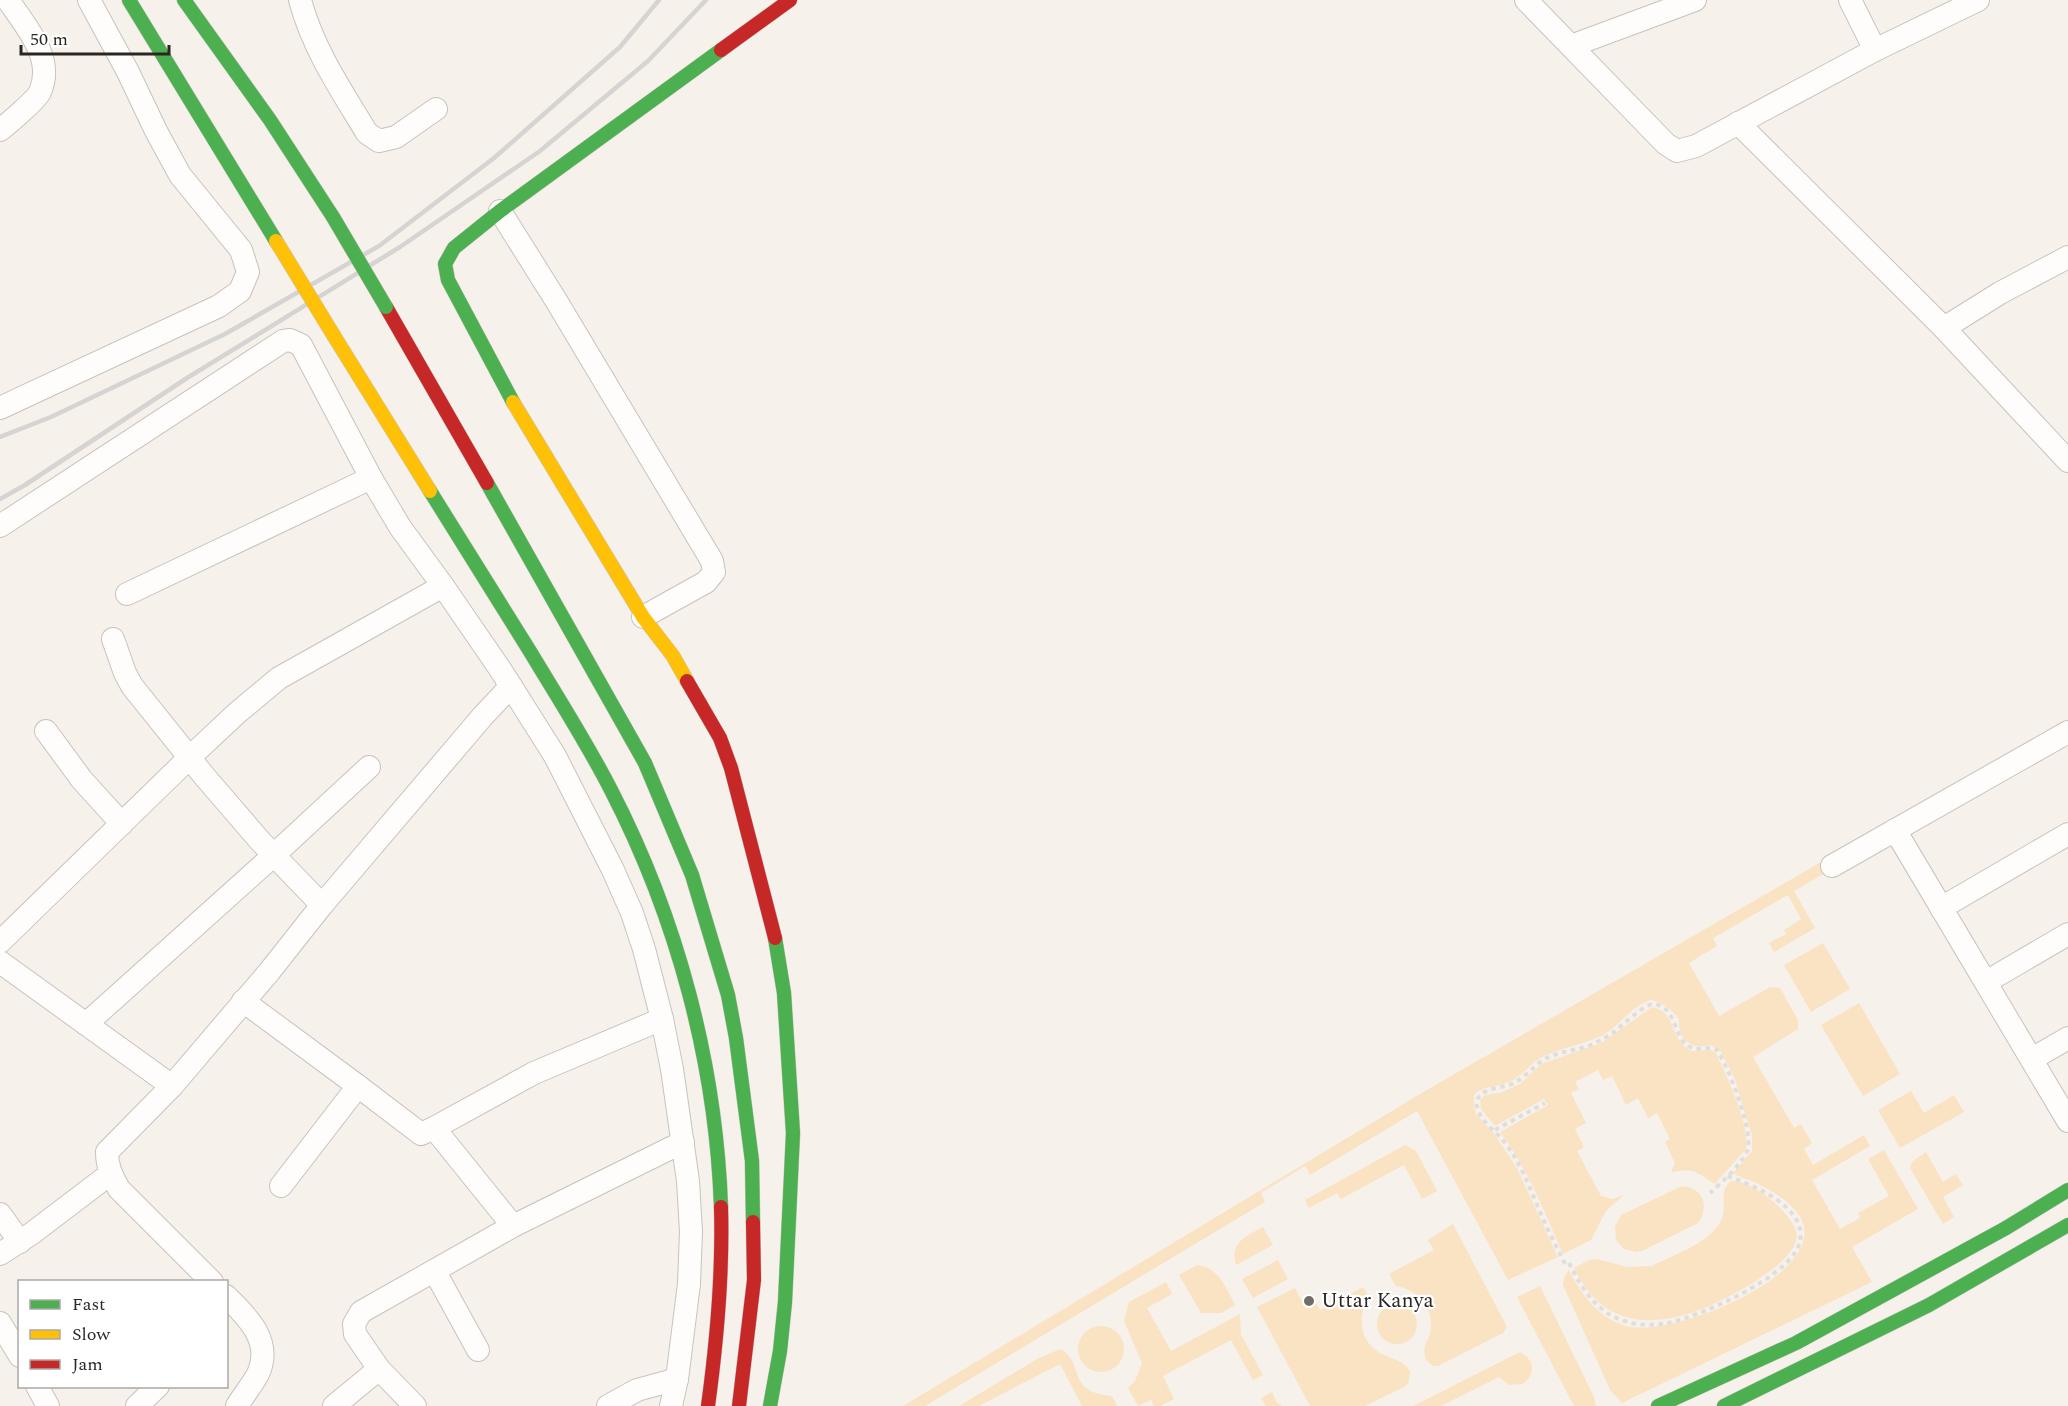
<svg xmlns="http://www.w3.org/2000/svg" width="2068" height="1406" font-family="Spectral,serif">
	<rect width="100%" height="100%" fill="#f6f1eb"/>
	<g fill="#fae3c3">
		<path d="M1821,862L1827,872L1794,891L1815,928L1774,952L1769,943L1786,934L1784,930L1801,919L1788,895L1713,938L1717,946L1689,963L1719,1016L1770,987L1780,988L1798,1020V1029L1753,1057L1794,1128L1801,1124L1812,1143L1804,1149L1813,1165L1864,1135L1870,1146L1812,1180L1840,1229L1860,1218L1858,1213L1889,1196L1868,1159L1884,1150L1918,1209L1852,1247L1872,1282L1622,1403L1610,1390L1563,1285L1564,1277L1569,1270C1582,1295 1597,1317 1626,1326C1669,1339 1826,1276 1802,1221C1794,1203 1771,1190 1754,1182C1747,1179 1739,1177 1733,1173L1752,1151V1136L1735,1080L1721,1052L1711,1045C1697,1049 1684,1045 1680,1030C1679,1028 1679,1023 1679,1021C1675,1011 1662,1003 1652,1000C1631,1004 1619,1029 1599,1037C1581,1045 1560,1048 1542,1057C1529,1064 1522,1077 1509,1082C1497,1088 1484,1085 1474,1095V1106L1476,1114L1493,1132L1517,1168L1558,1257L1508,1280L1417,1111L1310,1175L1305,1166L1261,1193L1265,1202L925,1406H903L1420,1094Z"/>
		<path d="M1823,943L1850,989L1811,1012L1784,965Z"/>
		<path d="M1859,1003L1900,1074L1863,1096L1821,1025Z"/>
		<path d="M1652,1007C1671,1010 1671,1028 1680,1041C1683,1045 1687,1048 1691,1051L1711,1050L1716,1053C1727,1077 1750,1124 1746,1149L1715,1184C1698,1174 1693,1166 1671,1173L1675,1163L1665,1142L1670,1139L1657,1113L1648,1118L1638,1098L1626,1105L1612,1076L1603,1080L1598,1070L1575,1082L1579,1089L1571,1093L1586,1123L1575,1129L1584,1147L1577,1151L1601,1196L1612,1199L1624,1195L1606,1211L1591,1240L1563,1254C1544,1212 1528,1169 1500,1132L1548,1105L1544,1099L1495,1126L1481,1109L1480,1100L1485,1095L1500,1093L1520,1084L1541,1064L1601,1043Z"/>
		<path d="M1911,1091L1924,1113L1954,1095L1964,1112L1900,1148L1878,1110Z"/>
		<path d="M1405,1145L1416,1151L1437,1191L1422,1199L1404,1165L1341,1199L1337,1193L1309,1208L1305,1200Z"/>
		<path d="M1926,1152L1943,1182L1956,1174L1963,1185L1943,1197L1954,1217L1943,1224L1910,1168L1913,1161Z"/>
		<path d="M1731,1181C1749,1182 1766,1194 1778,1206C1787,1215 1800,1228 1796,1241C1791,1259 1761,1278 1746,1287C1687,1322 1611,1347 1574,1268L1589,1260L1597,1259L1627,1267L1652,1266C1675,1254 1716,1241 1723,1215C1726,1202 1719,1191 1731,1181Z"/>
		<path d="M1682,1186C1703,1188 1710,1206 1698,1223L1642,1251L1636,1252L1624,1249L1616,1240L1615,1227L1621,1215Z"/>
		<path d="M1453,1224L1507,1327L1503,1333L1438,1366H1433L1426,1360C1421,1344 1429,1343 1431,1329C1433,1307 1417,1289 1396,1286L1389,1274L1434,1250L1428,1240Z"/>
		<path d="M1263,1227L1273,1245L1236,1265C1229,1243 1246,1236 1263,1227Z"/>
		<path d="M1278,1260L1288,1279L1253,1298L1242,1279Z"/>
		<path d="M1197,1265C1219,1267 1226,1288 1235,1305L1221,1313H1201L1179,1275Z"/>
		<path d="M1166,1282L1172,1294L1147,1308L1171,1351L1240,1314L1241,1335L1263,1375L1253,1380L1231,1340L1163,1376L1174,1399L1160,1406H1154L1151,1400L1138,1406L1128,1388L1135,1381L1142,1363L1124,1321L1129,1302Z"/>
		<path d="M1540,1286L1594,1397L1596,1406H1574L1517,1297Z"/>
		<path d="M1363,1287L1369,1297C1356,1317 1360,1343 1382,1354C1393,1360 1402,1359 1410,1371L1409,1381L1406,1386L1365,1406H1310L1257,1307L1295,1288L1302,1301L1312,1296L1320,1310Z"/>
		<circle cx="1397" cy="1324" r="20"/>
		<circle cx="1101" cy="1349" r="23"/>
		<path d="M1060,1349C1086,1363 1065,1392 1112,1396L1117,1406H1082L1060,1364L979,1406H959L1037,1359Z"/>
		<path d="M1520,1352C1535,1360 1536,1374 1523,1384L1509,1385L1499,1377L1441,1406H1413Z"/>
		<path d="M1272,1392L1277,1403L1282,1406H1266L1261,1398Z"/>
	</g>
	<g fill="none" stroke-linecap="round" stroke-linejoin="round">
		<g stroke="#c6c3be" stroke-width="24">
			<g id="street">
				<path d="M300,0C313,49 341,90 367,133L379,141L396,137L436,109"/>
				<path d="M1526,0L1666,144L1677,151L1696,146L1875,50L1978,0"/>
				<path d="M1850,0L1875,50"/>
				<path d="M1571,46L1695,0"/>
				<path d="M1738,123L1944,328L2068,461"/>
				<path d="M0,130C9,123 36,100 40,92C55,58 26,27 8,0"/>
				<path d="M500,211L557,302L712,561L714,572L706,582L643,617"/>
				<path d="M1944,328L2000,293L2068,257"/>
				<path d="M0,408L219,306L240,291L248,272L241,250L180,175L156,131L128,72L89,0"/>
				<path d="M0,526L283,341L290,340L301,345L371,478L400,527L443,586L500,669L555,756L613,870L632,913L644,949L662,1019L672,1069L688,1181L691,1232L689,1284L677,1379L671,1406"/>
				<path d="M127,594L371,478"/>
				<path d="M113,639L125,673L132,686L205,777L261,842L322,905"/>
				<path d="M46,731L82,780L122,824"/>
				<path d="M1895,830L2068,1121"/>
				<path d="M1832,866L2068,732"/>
				<path d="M1941,908L2068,834"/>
				<path d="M0,942L189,758L237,713L279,678L443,586"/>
				<path d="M0,962L172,1086"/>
				<path d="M1986,982L2068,934"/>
				<path d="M243,1001L358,1086L421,1134L434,1128L513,1226"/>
				<path d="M86,1024L274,855L369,767"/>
				<path d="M2032,1059L2068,1038"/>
				<path d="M434,1128L534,1073L662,1019"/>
				<path d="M281,1186L358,1086"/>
				<path d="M0,1214L20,1242"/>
				<path d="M0,1254L31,1234L110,1174"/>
				<path d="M435,1272L478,1350"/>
				<path d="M212,1282L119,1189C112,1176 107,1167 107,1152L172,1086L269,972L322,905L482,717L511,686"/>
				<path d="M226,1296C248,1317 273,1342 258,1374C252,1385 243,1396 237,1406"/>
				<path d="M0,1323L20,1356"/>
				<path d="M37,1386L48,1406"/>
				<path d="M137,1406L158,1386"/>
				<path d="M334,1406L379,1369"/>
				<path d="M415,1406L379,1369L355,1334L354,1324L361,1312L513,1226L683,1142"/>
				<path d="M608,1406L637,1390L677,1379"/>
			</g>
		</g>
		<g stroke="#c6c3be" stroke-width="15">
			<g id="fast">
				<path d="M129,0L276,241"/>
				<path d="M184,0L270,120L333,217"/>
				<path d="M513,402L448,280L445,264L454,248L500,211L721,50"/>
				<path d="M487,483L645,763L692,875L728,995L736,1038L752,1161L753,1222"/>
				<path d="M430,491C464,545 497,599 531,653C558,698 587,743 611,790C677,918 716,1063 721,1207"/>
				<path d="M770,1406L780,1351L785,1302L793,1133L784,993L775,938"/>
				<path d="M1658,1406L1796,1343L2006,1228L2068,1190"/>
				<path d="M1724,1406L1929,1305L2068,1225"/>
			</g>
		</g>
		<g stroke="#c6c3be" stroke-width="15">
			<g id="slow">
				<path d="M334,336L430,491"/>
				<path d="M513,402L643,617L673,656L687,681"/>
			</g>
		</g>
		<g stroke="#c6c3be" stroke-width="15">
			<g id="jam">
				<path d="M721,50L790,0"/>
				<path d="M386,307L487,483"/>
				<path d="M687,681L720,738L731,768L775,938"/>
				<path d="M708,1406C717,1340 723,1274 721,1207"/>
				<path d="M739,1406L754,1280L753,1222"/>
			</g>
		</g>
		<g stroke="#e0dedd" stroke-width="4" stroke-dasharray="4.5 4.5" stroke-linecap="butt">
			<path d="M1495,1130L1545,1103"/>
			<path d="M1569,1263C1582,1289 1597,1314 1628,1322C1640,1326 1655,1325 1668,1323C1701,1316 1787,1278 1799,1245C1811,1208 1753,1185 1727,1176"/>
			<path d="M1565,1264C1556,1245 1546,1227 1538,1207C1528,1184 1520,1162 1505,1143C1497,1132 1480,1121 1477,1107C1473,1087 1503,1089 1514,1083C1525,1077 1533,1067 1543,1060C1557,1052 1571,1051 1586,1047C1596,1043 1605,1038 1614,1032C1622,1026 1645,1003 1654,1004C1676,1007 1674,1036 1687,1045C1697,1053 1707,1045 1717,1050C1728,1066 1755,1134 1747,1151C1741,1165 1721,1183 1710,1193"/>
		</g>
		<use href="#street" stroke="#fefdfc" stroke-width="22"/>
		<use href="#fast" stroke="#4caf50" stroke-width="14"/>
		<use href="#slow" stroke="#ffc107" stroke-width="14"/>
		<use href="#jam" stroke="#c62828" stroke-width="14"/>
		<g stroke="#d5d4d2" stroke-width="4.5">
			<path d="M0,437L51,417L225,334L379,246L494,158L620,47L659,0"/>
			<path d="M0,499L25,485L187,378L400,247L540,151L648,61L706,0"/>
		</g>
		<g stroke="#c9c0bd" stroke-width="15" stroke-linecap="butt">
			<path id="fast-bridge" d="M333,217L386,307"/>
		</g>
		<g stroke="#c9c0bd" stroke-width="15" stroke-linecap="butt">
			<path id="slow-bridge" d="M276,241L334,336"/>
		</g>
		<use href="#fast-bridge" stroke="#4caf50" stroke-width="14"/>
		<use href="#slow-bridge" stroke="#ffc107" stroke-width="14"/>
	</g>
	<circle fill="#716e69" stroke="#fff" stroke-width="2" cx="1309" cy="1301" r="6"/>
	<g text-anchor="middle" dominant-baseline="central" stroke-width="4.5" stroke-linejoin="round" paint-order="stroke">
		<g font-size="21" fill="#2a2723" stroke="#fff" text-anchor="start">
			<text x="1321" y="1301">Uttar Kanya</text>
		</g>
	</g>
	<rect x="18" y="1280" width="210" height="108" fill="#ffffff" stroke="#aaa9a7" stroke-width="1.5"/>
	<rect x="30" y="1300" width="30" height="9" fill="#4caf50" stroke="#aaa9a7" stroke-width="1.5"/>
	<text x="72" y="1310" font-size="18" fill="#2a2723">Fast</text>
	<rect x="30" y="1330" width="30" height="9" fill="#ffc107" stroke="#aaa9a7" stroke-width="1.5"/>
	<text x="72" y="1340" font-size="18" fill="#2a2723">Slow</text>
	<rect x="30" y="1360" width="30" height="9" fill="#c62828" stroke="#aaa9a7" stroke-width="1.5"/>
	<text x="72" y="1370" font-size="18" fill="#2a2723">Jam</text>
	<path d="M21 45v9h148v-9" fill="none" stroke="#2a2723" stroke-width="3"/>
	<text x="30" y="45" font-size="18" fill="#2a2723" stroke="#ffffff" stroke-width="4.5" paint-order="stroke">50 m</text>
</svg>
